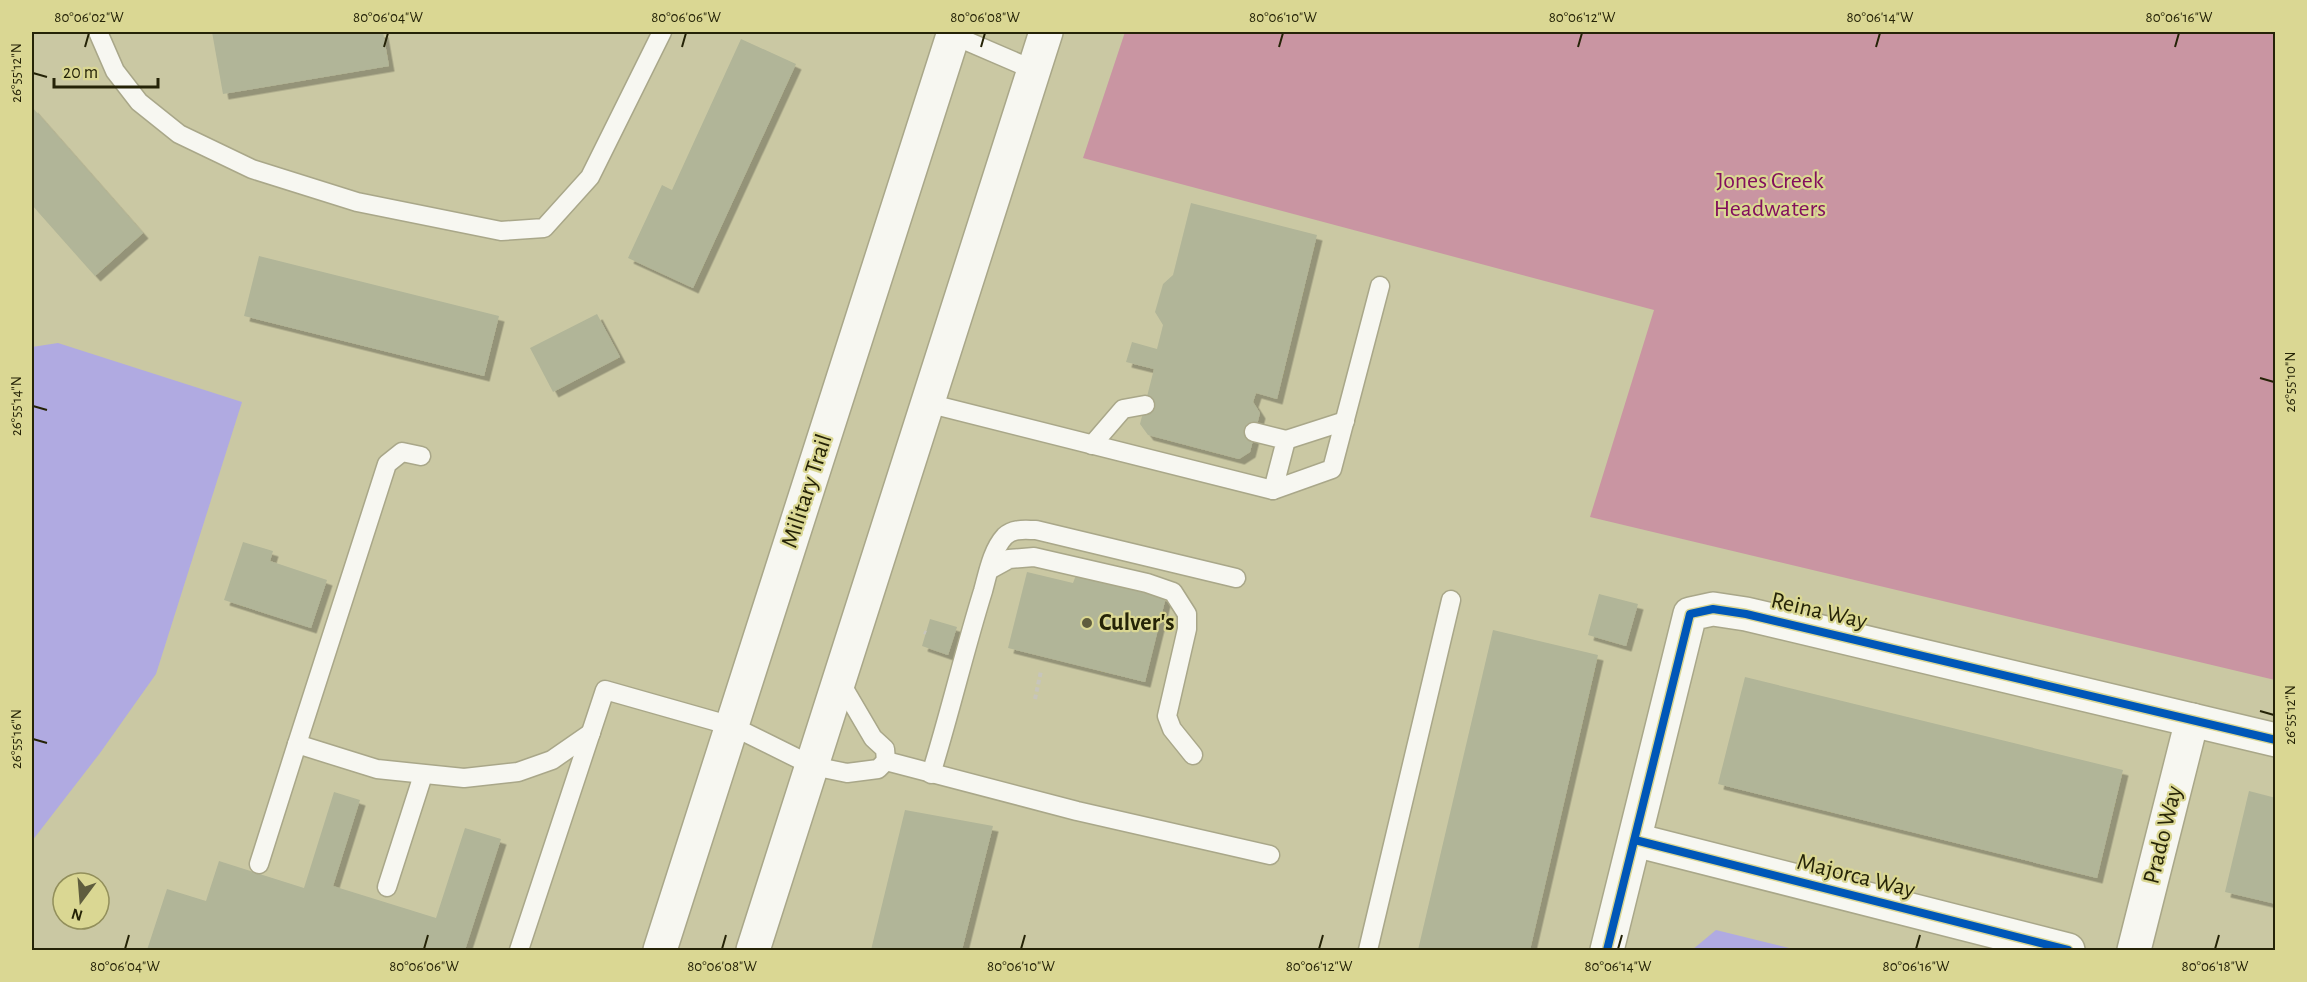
<svg xmlns="http://www.w3.org/2000/svg" width="2307" height="982" font-family="'Alegreya Sans',sans-serif">
	<defs>
		<filter id="shadow"><feDropShadow dx="5.5" dy="5.5" stdDeviation="0" flood-color="#0004"/></filter>
	</defs>
	<rect width="100%" height="100%" fill="#cac8a3"/>
	<path fill="#c995a2" d="M1125,32H2275V680L1590,517L1654,310L1083,158Z"/>
	<g fill="#b0aae1">
		<path d="M58,343L242,402L156,674L100,753L32,841V347Z"/>
		<path d="M1716,930L1797,950H1692Z"/>
	</g>
	<g fill="#b1b598" filter="url(#shadow)">
		<path d="M212,32H383L389,66L223,94Z"/>
		<path d="M741,39L796,64L693,288L628,258L662,185L672,190Z"/>
		<path d="M32,107L143,233L95,276L32,205Z"/>
		<path d="M1191,203L1317,235L1277,399L1256,393L1253,402L1260,413L1250,452L1239,459L1148,435L1140,424L1154,369L1126,362L1132,342L1157,349L1163,325L1155,312L1163,284L1173,275Z"/>
		<path d="M259,256L499,316L484,376L244,316Z"/>
		<path d="M597,314L620,357L553,392L530,348Z"/>
		<path d="M243,542L273,551L270,561L327,580L311,628L224,600Z"/>
		<path d="M1027,572L1073,583L1076,575L1166,597L1145,682L1008,648Z"/>
		<path d="M1599,594L1638,604L1626,646L1588,635Z"/>
		<path d="M930,619L957,627L948,655L922,646Z"/>
		<path d="M1493,630L1598,655L1530,950H1418Z"/>
		<path d="M1745,677L2123,770L2097,878L1718,784Z"/>
		<path d="M2249,791L2276,798V904L2225,892Z"/>
		<path d="M334,792L360,800L333,886L436,918L465,828L501,839L465,950H147L167,889L206,901L219,861L304,888Z"/>
		<path d="M905,810L993,826L962,950H871Z"/>
	</g>
	<g fill="none" stroke-linecap="round" stroke-linejoin="round">
		<g stroke="#a9a789" stroke-width="21">
			<g id="lane">
				<path d="M98,32L115,71L139,102L179,134L252,169L357,202L501,231L544,228L590,177L662,32"/>
				<path d="M948,33L1034,70"/>
				<path d="M927,403L1273,490L1332,469L1380,286"/>
				<path d="M1254,432L1286,440L1273,490"/>
				<path d="M1286,440L1345,421"/>
				<path d="M1092,445L1123,409L1145,405"/>
				<path d="M421,456L402,452L387,464L297,744L377,769L464,778L518,772L552,760L591,733"/>
				<path d="M989,570L1009,559L1034,557L1147,583L1173,592L1187,614V629L1167,716L1172,729L1193,755"/>
				<path d="M839,680L873,738L885,749L886,761"/>
				<path d="M886,761L1077,811L1270,855"/>
				<path d="M931,774C950,713 964,652 983,591C988,573 992,550 1005,536C1014,528 1025,530 1036,530L1236,578"/>
				<path d="M259,864L297,744"/>
				<path d="M387,887L423,775"/>
				<path d="M519,950L605,690L732,726L813,766L847,773L878,769L886,761"/>
				<path d="M1368,950L1451,600"/>
			</g>
		</g>
		<g stroke="#a9a789" stroke-width="36">
			<g id="street">
				<path d="M1635,840L2068,950"/>
				<path d="M1607,950L1690,614L1713,609L1746,614L2276,740"/>
				<path d="M2134,950L2192,720"/>
			</g>
		</g>
		<g stroke="#a9a789" stroke-width="36">
			<g id="secondary">
				<path d="M660,950L954,32"/>
				<path d="M753,950L1046,32"/>
			</g>
		</g>
		<g stroke="#c7c5bb" stroke-width="4" stroke-dasharray="4.5 3" stroke-linecap="butt">
			<path d="M924,632L926,633"/>
			<path d="M1035,699L1041,671"/>
		</g>
		<use href="#lane" stroke="#f7f7f1" stroke-width="18"/>
		<use href="#street" stroke="#f7f7f1" stroke-width="33"/>
		<use href="#secondary" stroke="#f7f7f1" stroke-width="33"/>
		<g stroke="#dad793" stroke-width="11">
			<g id="cycleway">
				<path d="M1635,840L2068,950"/>
				<path d="M1607,950L1690,614L1713,609L1746,614L2276,740"/>
			</g>
		</g>
		<use href="#cycleway" stroke="#0057b8" stroke-width="8"/>
	</g>
	<path fill="none" stroke="#252307" stroke-width="2" d="M85,47L89,33M384,47L388,33M682,47L686,33M981,47L985,33M1279,47L1283,33M1578,47L1582,33M1876,47L1880,33M2175,47L2179,33M33,73L47,77M2260,378L2274,382M33,406L47,410M2260,711L2274,715M33,739L47,743M125,949L129,935M424,949L428,935M722,949L726,935M1021,949L1025,935M1319,949L1323,935M1618,949L1622,935M1916,949L1920,935M2215,949L2219,935"/>
	<circle fill="#5f5d3e" stroke="#dad793" stroke-width="2" cx="1087" cy="623" r="6"/>
	<g text-anchor="middle" dominant-baseline="central" stroke-width="4.5" stroke-linejoin="round" paint-order="stroke">
		<g font-size="24" fill="#830f5d" stroke="#dad793">
			<text x="1770" y="181">Jones Creek<tspan x="1770" dy="28">Headwaters</tspan></text>
		</g>
		<g font-size="24" fill="#252307" stroke="#dad793">
			<text transform="translate(807 491) rotate(-72)">Military Trail</text>
			<text transform="translate(1819 611) rotate(13)">Reina Way</text>
			<text transform="translate(2163 835) rotate(-76)">Prado Way</text>
			<text transform="translate(1856 876) rotate(14)">Majorca Way</text>
		</g>
		<g font-size="24" font-weight="bold" fill="#252307" stroke="#dad793" text-anchor="start">
			<text x="1099" y="623">Culver's</text>
		</g>
	</g>
	<rect width="2307" height="982" fill="none" stroke="#dad793" stroke-width="66"/>
	<g transform="translate(81 901) rotate(196)"><circle r="28" fill="#dad793" stroke="#928f5b" stroke-width="1.5"/>
	<path d="M0-4.5L10 22L0 15L-10 22Z" fill="#5f5d3e"/>
	<text y="-9" font-size="16" font-weight="bold" text-anchor="middle" fill="#252307">N</text>
	</g>
	<path d="M54 78v9h104v-9" fill="none" stroke="#252307" stroke-width="3"/>
	<text x="63" y="78" font-size="18" fill="#252307" stroke="#dad793" stroke-width="4.5" paint-order="stroke">20 m</text>
	<rect x="33" y="33" width="2241" height="916" fill="none" stroke="#252307" stroke-width="2"/>
	<g font-size="15" text-anchor="middle" fill="#252307">
		<text x="89" y="22">80°06'02"W</text>
		<text x="388" y="22">80°06'04"W</text>
		<text x="686" y="22">80°06'06"W</text>
		<text x="985" y="22">80°06'08"W</text>
		<text x="1283" y="22">80°06'10"W</text>
		<text x="1582" y="22">80°06'12"W</text>
		<text x="1880" y="22">80°06'14"W</text>
		<text x="2179" y="22">80°06'16"W</text>
		<text transform="translate(16 73) rotate(-90)" y="5">26°55'12"N</text>
		<text transform="translate(2290 382) rotate(-90)" y="5">26°55'10"N</text>
		<text transform="translate(16 406) rotate(-90)" y="5">26°55'14"N</text>
		<text transform="translate(2290 715) rotate(-90)" y="5">26°55'12"N</text>
		<text transform="translate(16 739) rotate(-90)" y="5">26°55'16"N</text>
		<text x="125" y="971">80°06'04"W</text>
		<text x="424" y="971">80°06'06"W</text>
		<text x="722" y="971">80°06'08"W</text>
		<text x="1021" y="971">80°06'10"W</text>
		<text x="1319" y="971">80°06'12"W</text>
		<text x="1618" y="971">80°06'14"W</text>
		<text x="1916" y="971">80°06'16"W</text>
		<text x="2215" y="971">80°06'18"W</text>
	</g>
</svg>
